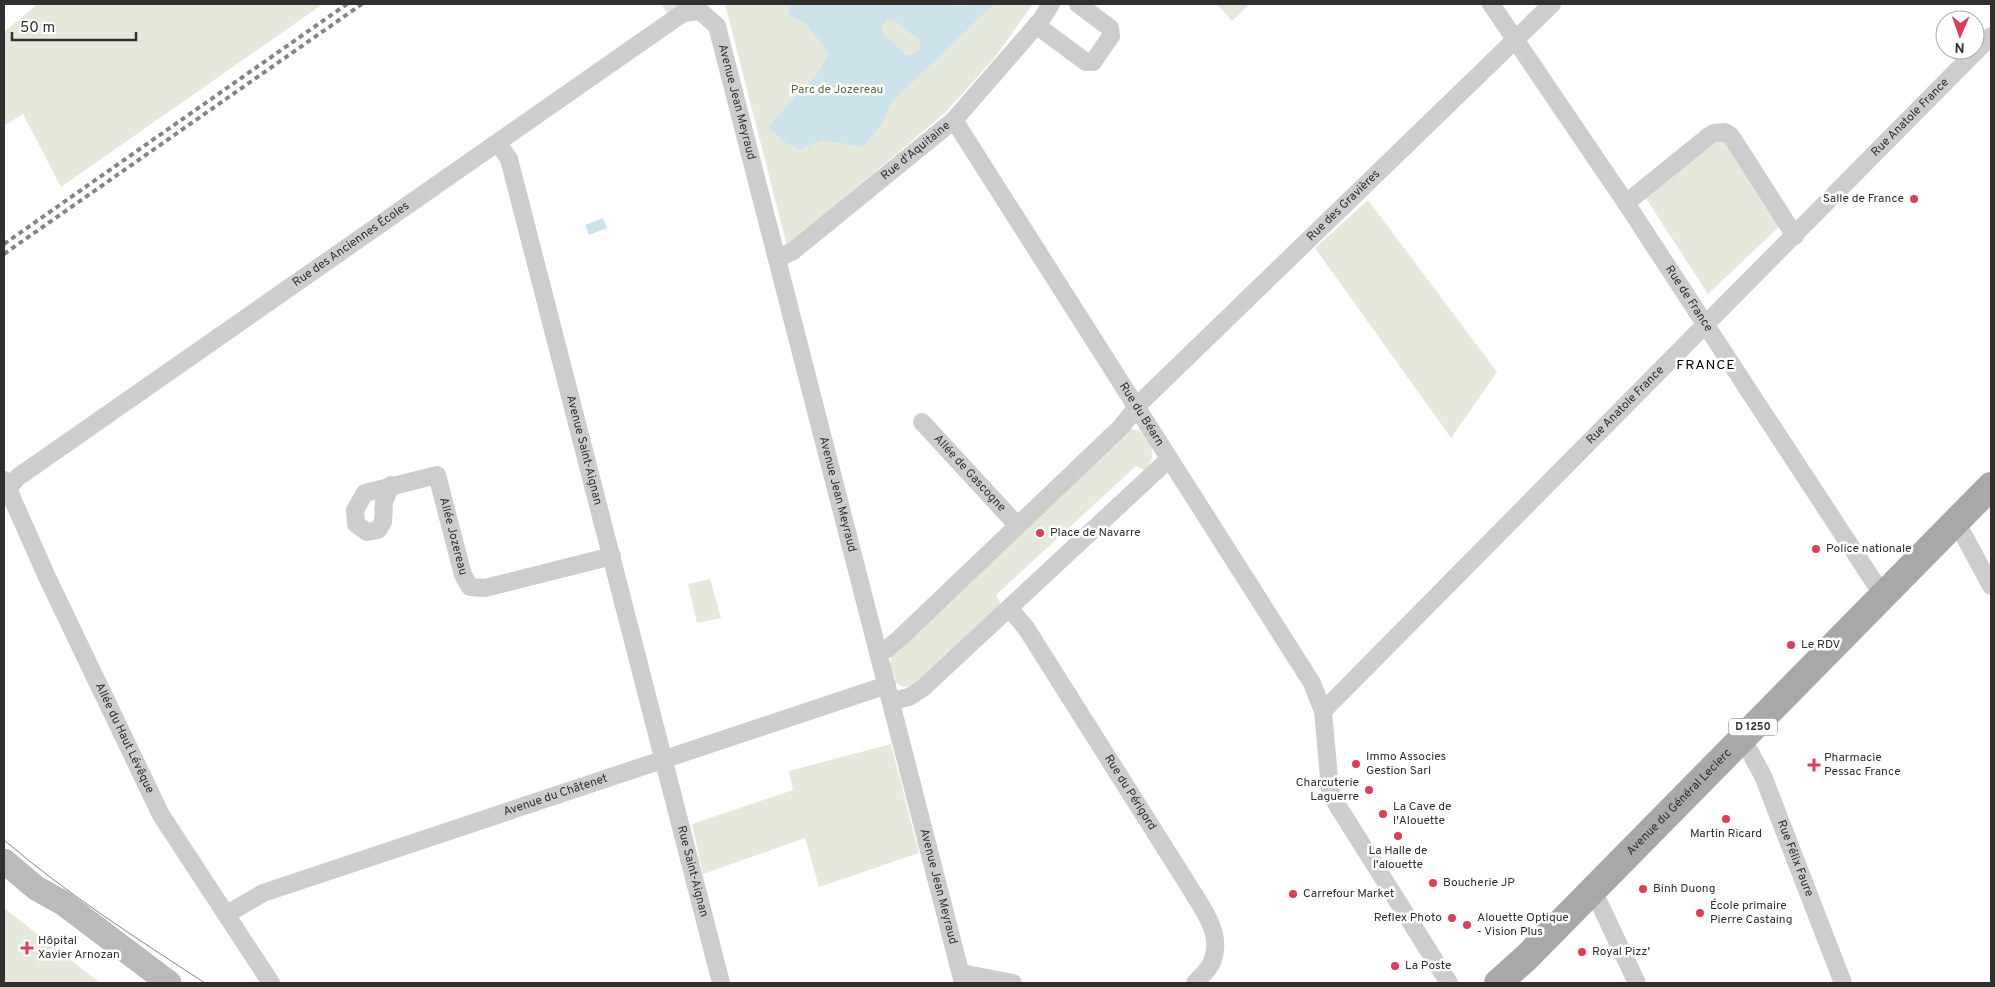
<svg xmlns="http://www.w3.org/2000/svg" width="1995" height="987" font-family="Overpass,sans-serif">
	<rect width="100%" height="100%" fill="#fff"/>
	<g fill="#e5e9dc">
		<path d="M38,4H323L61,187L23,114L4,126V32Z"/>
		<path d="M661,4H682L668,14Z"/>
		<path d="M725,4H1033L995,57L946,112L787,246Z"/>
		<path d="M1217,4H1250L1232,21Z"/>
		<path d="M1722,137L1780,226L1708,294L1645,197Z"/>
		<path d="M1368,200L1497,372L1451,438L1315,248Z"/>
		<path d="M1131,429L1139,430C1153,444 1157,454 1146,471L1136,466L996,595L1002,607L916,686L904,687L896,683L890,665L891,654L1115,439Z"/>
		<path d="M710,579L721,618L697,623L688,584Z"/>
		<path d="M891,744L919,853L819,887L805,838L703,874L692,824L793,790L789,771Z"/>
		<path d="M4,908L100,983H4Z"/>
	</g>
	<g fill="#cce3eb" fill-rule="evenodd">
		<path d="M792,4H947C954,8 983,4 994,4L891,102L882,124L863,147L823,140L800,149L784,142L768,127L820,70L829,53L805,23L787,14ZM888,20L895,21L920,40V48L914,54L906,55L883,33L882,26Z"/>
		<path d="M603,218L607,228L589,235L585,225Z"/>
	</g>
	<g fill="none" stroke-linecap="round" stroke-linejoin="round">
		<g stroke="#cdcdcd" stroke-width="18">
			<path id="s1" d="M1491,4L1626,203L1876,585L1885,593"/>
			<path d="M1036,25L1086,62H1093L1111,36L1110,28L1078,4"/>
			<path id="s2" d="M954,120L1312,683L1323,711L1330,789L1334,800L1449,983"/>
			<path id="s3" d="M498,143L509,159L721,983"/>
			<path d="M1626,203L1709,136L1714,133L1725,132L1731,136L1795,236"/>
			<path id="s4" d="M778,258L793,251L954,120L1041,20L1051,4"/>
			<path id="s5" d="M922,422L1017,525"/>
			<path id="s6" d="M4,480L47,577L161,815L271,983"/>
			<path id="s7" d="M391,485L384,502L383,522L378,530L367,532L356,524L355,510L365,493L437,475L463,575L470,587L485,588L612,556"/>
			<path id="s8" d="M8,488L18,477L683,13L700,11L717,26L963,983"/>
			<path d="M1954,524L1963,534L1991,586"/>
			<path id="s9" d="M1009,608L1026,628L1187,883C1201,907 1224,933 1212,962C1209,970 1200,977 1195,983"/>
			<path id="s10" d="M879,651L887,649L900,638L1121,427L1142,401L1552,4"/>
			<path d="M892,701L909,697L923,688L1169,459"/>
			<path id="s11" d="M1323,711L1991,36"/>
			<path id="s12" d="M1738,741L1750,752L1763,776L1843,983"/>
			<path d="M1593,890L1637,983"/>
			<path id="s13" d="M227,914L263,893L887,685"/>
			<path d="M961,973L1013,983"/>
		</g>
		<path stroke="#bababa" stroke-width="25" d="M4,861L36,888L63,903L169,983"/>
		<path stroke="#a8a8a8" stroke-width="28" id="s14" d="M1498,983L1526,958L1991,486"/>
		<path stroke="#858585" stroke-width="1" d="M4,840C67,894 136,938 205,983"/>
		<g stroke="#858585" stroke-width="4" stroke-dasharray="5 4" stroke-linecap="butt">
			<path d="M4,244L347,4"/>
			<path d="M4,254L362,4"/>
		</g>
	</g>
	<g fill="#de3c5a" stroke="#fff" stroke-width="2">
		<circle cx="1914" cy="199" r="5"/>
		<circle cx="1040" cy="533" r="5"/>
		<circle cx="1816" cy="549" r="5"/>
		<circle cx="1791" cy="645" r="5"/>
		<circle cx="1356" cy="764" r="5"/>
		<path d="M1811.5 757.5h5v5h5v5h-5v5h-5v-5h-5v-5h5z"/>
		<circle cx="1369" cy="790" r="5"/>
		<circle cx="1383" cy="814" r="5"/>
		<circle cx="1726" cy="819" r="5"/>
		<circle cx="1398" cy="836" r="5"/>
		<circle cx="1433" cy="883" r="5"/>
		<circle cx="1643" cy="889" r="5"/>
		<circle cx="1293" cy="894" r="5"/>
		<circle cx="1700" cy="913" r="5"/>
		<circle cx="1452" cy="918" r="5"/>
		<circle cx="1467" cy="925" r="5"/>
		<path d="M24.5 940.5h5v5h5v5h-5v5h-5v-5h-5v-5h5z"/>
		<circle cx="1582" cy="952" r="5"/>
		<circle cx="1395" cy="966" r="5"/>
	</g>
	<g text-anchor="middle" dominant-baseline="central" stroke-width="5" stroke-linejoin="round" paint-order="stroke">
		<rect fill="#fff" stroke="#6e6e6e" stroke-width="1" x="1729" y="718.5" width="48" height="17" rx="4"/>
		<g font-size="11" font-weight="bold" fill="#303030">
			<text x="1753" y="727">D 1250</text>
		</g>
		<g font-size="12" fill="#586a3f" stroke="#fff">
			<text x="837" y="90">Parc de Jozereau</text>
		</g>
		<g font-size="12" fill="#303030" stroke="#fff">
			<text stroke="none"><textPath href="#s8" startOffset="944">Avenue Jean Meyraud</textPath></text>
			<text stroke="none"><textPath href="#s11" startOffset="835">Rue Anatole France</textPath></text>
			<text stroke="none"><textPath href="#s4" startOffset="175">Rue d'Aquitaine</textPath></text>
			<text stroke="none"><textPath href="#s10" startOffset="645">Rue des Gravières</textPath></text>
			<text stroke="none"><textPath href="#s8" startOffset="421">Rue des Anciennes Écoles</textPath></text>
			<text stroke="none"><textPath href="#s1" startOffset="355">Rue de France</textPath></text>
			<text stroke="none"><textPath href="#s11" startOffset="430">Rue Anatole France</textPath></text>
			<text stroke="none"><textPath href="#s2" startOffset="349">Rue du Béarn</textPath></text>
			<text stroke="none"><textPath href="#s3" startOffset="320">Avenue Saint-Aignan</textPath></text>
			<text stroke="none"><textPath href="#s5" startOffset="70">Allée de Gascogne</textPath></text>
			<text stroke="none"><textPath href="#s8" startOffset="1349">Avenue Jean Meyraud</textPath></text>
			<text stroke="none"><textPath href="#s7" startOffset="244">Allée Jozereau</textPath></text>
			<text stroke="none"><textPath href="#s6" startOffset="285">Allée du Haut Lévêque</textPath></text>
			<text stroke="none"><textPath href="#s9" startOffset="221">Rue du Périgord</textPath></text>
			<text stroke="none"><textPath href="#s13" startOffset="350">Avenue du Châtenet</textPath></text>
			<text stroke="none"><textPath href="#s14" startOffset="256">Avenue du Général Leclerc</textPath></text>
			<text stroke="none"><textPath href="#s12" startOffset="132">Rue Félix Faure</textPath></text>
			<text stroke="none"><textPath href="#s3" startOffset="755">Rue Saint-Aignan</textPath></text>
			<text stroke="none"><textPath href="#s8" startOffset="1754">Avenue Jean Meyraud</textPath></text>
		</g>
		<g font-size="12" fill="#303030" stroke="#fff" text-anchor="start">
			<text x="1904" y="199" text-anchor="end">Salle de France</text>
			<text x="1050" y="533">Place de Navarre</text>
			<text x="1826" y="549">Police nationale</text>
			<text x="1801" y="645">Le RDV</text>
			<text x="1366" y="757">Immo Associes<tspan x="1366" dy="14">Gestion Sarl</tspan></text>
			<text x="1824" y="758">Pharmacie<tspan x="1824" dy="14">Pessac France</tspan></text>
			<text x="1359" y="783" text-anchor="end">Charcuterie<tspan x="1359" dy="14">Laguerre</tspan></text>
			<text x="1393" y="807">La Cave de<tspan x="1393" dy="14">l'Alouette</tspan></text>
			<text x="1726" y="834" text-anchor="middle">Martin Ricard</text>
			<text x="1398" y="851" text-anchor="middle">La Halle de<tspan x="1398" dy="14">l'alouette</tspan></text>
			<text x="1443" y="883">Boucherie JP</text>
			<text x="1653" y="889">Binh Duong</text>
			<text x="1303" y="894">Carrefour Market</text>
			<text x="1710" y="906">École primaire<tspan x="1710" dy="14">Pierre Castaing</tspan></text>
			<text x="1442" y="918" text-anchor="end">Reflex Photo</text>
			<text x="1477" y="918">Alouette Optique<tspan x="1477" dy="14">- Vision Plus</tspan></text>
			<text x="38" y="941">Hôpital<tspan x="38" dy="14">Xavier Arnozan</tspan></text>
			<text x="1592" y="952">Royal Pizz'</text>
			<text x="1405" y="966">La Poste</text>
		</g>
		<g font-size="14" letter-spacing="1" fill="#000" stroke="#fff">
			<text x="1706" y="365">FRANCE</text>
		</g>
	</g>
	<rect width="1995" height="987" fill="none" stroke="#303030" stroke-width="10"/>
	<g transform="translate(1960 35) rotate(182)"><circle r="24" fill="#ffffff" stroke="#acacac"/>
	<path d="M0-4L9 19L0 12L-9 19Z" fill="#de3c5a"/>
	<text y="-8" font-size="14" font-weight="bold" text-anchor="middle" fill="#303030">N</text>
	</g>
	<path d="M12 32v8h124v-8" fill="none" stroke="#303030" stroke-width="2.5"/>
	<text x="20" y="32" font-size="15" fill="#303030" stroke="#ffffff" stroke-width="4" paint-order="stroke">50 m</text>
</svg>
